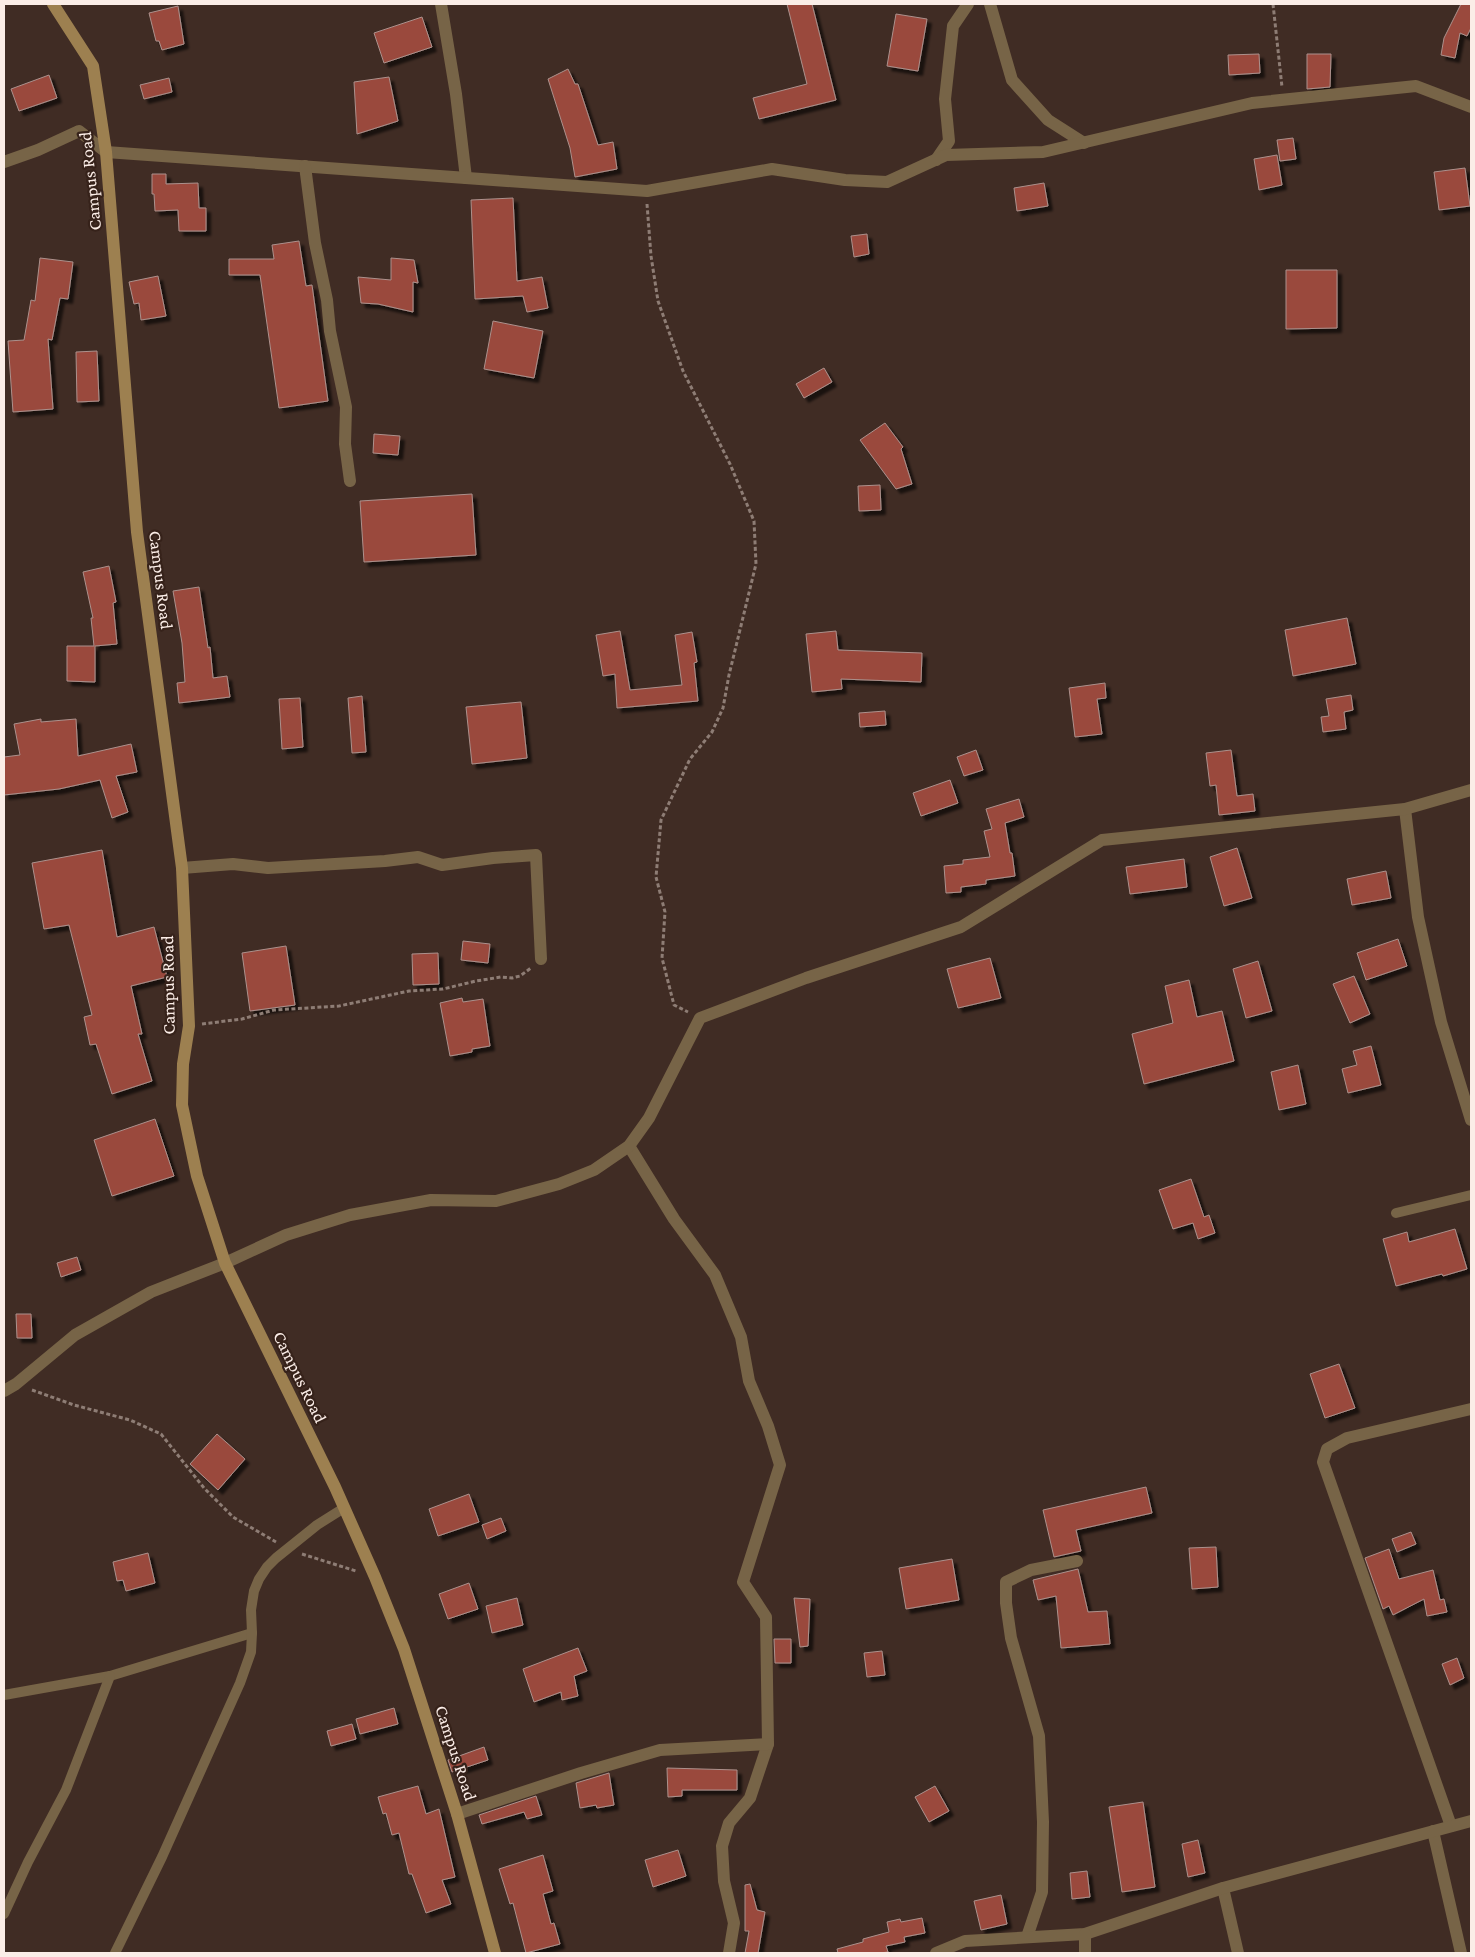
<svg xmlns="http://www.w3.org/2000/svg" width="1475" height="1957" font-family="'Crimson Pro',serif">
	<defs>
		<filter id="shadow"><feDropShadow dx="4.5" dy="4.5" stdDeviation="1" flood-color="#0009"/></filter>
	</defs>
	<rect width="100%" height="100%" fill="#402c24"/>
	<g fill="#9a493e" stroke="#ac918c" filter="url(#shadow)">
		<path d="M787,4H812L836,100L759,119L753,98L807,84Z"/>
		<path d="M1461,4H1471V28L1467,36L1460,33L1455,58L1441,55L1444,38Z"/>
		<path d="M178,6L184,44L162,50L159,41H156L149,13Z"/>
		<path d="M896,14L927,19L918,71L887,66Z"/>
		<path d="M422,17L432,47L384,63L374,33Z"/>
		<path d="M1259,54L1260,73L1229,75L1228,55Z"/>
		<path d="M1307,54H1331L1330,87L1307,89Z"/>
		<path d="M568,69L575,84H578L598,145L613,142L617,169L575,177L570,148L548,79Z"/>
		<path d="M49,75L57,98L19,111L11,89Z"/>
		<path d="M389,77L398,121L357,134L354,82Z"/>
		<path d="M169,78L172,92L144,99L140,85Z"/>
		<path d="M1293,138L1296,159L1280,161L1277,140Z"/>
		<path d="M1277,155L1282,185L1259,190L1254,159Z"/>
		<path d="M1465,168L1470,206L1439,210L1434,172Z"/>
		<path d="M152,174H166V184L198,183L199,208H206V231H179L178,210L155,211L154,194H152Z"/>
		<path d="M1044,183L1048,206L1017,211L1014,188Z"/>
		<path d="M513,198L517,281L542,277L548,308L527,312L523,296L475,299L471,200Z"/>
		<path d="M867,234L869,254L854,257L851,236Z"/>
		<path d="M299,241L306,286L312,285L328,401L279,408L260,275H229V259H274L272,245Z"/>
		<path d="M40,258L73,262L68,299L60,298L52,340L48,339L53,409L13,412L8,341L24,340L31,300L35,301Z"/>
		<path d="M391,258L414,260L418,283L413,282V312L378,304L361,303L358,277L391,280Z"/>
		<path d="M1286,270H1337V328L1286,329Z"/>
		<path d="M158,276L166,316L141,320L139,303L134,304L129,282Z"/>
		<path d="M493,321L543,331L534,378L484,369Z"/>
		<path d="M97,351L99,401L77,402L76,352Z"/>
		<path d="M824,368L832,382L804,398L796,384Z"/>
		<path d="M885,423L903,447L901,449L912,484L896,489L860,440Z"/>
		<path d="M374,434L400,436L398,455L373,453Z"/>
		<path d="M880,485L881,510L859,511L858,486Z"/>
		<path d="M472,494L476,555L364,562L360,501Z"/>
		<path d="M109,566L116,602L113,603L117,644L95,646V682L67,681V646H94L91,618H93L83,572Z"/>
		<path d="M199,587L208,648L210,647L213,678L227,676L230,697L179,703L177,683L185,682L182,643L173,591Z"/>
		<path d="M1347,618L1356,664L1293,676L1285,630Z"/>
		<path d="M620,631L630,690L682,685L675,635L692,632L697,662L694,663L698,701L617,708L615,674L603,676L596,635Z"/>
		<path d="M836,631L838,650L922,653L921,682L841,679L842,689L812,692L806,634Z"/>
		<path d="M1105,683L1106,698L1097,699L1102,734L1075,737L1069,688Z"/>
		<path d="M1351,695L1353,710L1344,712L1346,729L1323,732L1321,717L1329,716L1326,699Z"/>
		<path d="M362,696L366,752L352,753L348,698Z"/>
		<path d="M300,698L303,747L282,749L279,699Z"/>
		<path d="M521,702L527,758L472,764L466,707Z"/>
		<path d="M885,711L886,725L860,727L859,713Z"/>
		<path d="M41,719V722L76,719L78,756L131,744L137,772L116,776L128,812L112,818L100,780L59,789L4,795V757L20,755L14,724Z"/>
		<path d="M976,750L983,770L964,776L957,757Z"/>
		<path d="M1231,750L1237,796L1253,794L1255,811L1219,815L1216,785L1210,786L1206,753Z"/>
		<path d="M950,780L958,803L921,816L913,793Z"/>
		<path d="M1019,799L1024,817L1005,823L1010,853H1012L1015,876L986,880V884L961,887V892L946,893L944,866L963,864V860L990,857L984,831L992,829L986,809Z"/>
		<path d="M1237,848L1252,898L1224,906L1210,857Z"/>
		<path d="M102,850L117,937L154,927L167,977L131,986L142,1034H138L152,1081L112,1094L96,1044L90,1045L84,1017L92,1015L69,925L44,929L32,863Z"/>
		<path d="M1184,859L1187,887L1130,894L1126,867Z"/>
		<path d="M1386,871L1391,898L1352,905L1347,879Z"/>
		<path d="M1398,939L1407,966L1366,980L1357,953Z"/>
		<path d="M463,941L490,944L488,963L461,960Z"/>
		<path d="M286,946L295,1005L250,1011L242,953Z"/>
		<path d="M438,953L439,984L413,985L412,954Z"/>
		<path d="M990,958L1001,998L958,1008L947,969Z"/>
		<path d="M1258,961L1272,1011L1246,1018L1233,969Z"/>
		<path d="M1354,976L1370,1014L1350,1023L1333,984Z"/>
		<path d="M1189,980L1197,1017L1222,1011L1234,1061L1144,1084L1132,1034L1173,1023L1165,986Z"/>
		<path d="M462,998L463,1002L483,999L490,1046L472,1049V1052L450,1056L440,1003Z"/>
		<path d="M1371,1046L1381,1085L1348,1093L1342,1069L1357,1065L1353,1051Z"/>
		<path d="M1298,1065L1306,1104L1279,1110L1271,1072Z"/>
		<path d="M155,1119L174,1176L112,1196L94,1140Z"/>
		<path d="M1191,1179L1204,1217L1209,1215L1215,1233L1198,1239L1193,1223L1173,1229L1159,1190Z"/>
		<path d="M1455,1229L1467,1269L1443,1276L1442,1274L1396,1286L1383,1239L1407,1232L1409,1242Z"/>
		<path d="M77,1257L81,1270L61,1277L57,1263Z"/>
		<path d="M16,1314H31L32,1338H17Z"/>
		<path d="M1339,1364L1355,1408L1325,1418L1310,1374Z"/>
		<path d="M217,1434L245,1459L218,1490L190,1464Z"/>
		<path d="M1146,1487L1152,1513L1076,1530L1081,1551L1054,1557L1043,1510Z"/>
		<path d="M469,1494L479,1522L438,1536L429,1509Z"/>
		<path d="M501,1518L506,1531L487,1539L482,1525Z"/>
		<path d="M1411,1532L1416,1544L1397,1552L1392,1539Z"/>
		<path d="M1216,1547L1218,1587L1192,1589L1189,1548Z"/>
		<path d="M1389,1549L1399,1579L1433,1570L1440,1600L1444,1599L1447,1612L1427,1616L1424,1599L1393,1615L1389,1606L1383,1609L1365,1558Z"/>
		<path d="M148,1553L155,1583L126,1591L123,1580L117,1581L113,1562Z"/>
		<path d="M952,1559L959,1600L906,1609L899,1568Z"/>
		<path d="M1078,1569L1088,1612L1107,1611L1110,1644L1061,1648L1056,1596L1038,1600L1033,1580Z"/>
		<path d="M469,1583L478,1609L448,1619L439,1594Z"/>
		<path d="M517,1598L523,1625L492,1633L486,1606Z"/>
		<path d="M794,1598L810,1599L808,1646L800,1647Z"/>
		<path d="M774,1639H791V1663H775Z"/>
		<path d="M578,1648L587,1671L574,1676L578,1696L562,1700L561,1692L534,1702L523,1669Z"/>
		<path d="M882,1651L885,1675L867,1677L864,1653Z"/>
		<path d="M1457,1658L1464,1678L1450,1685L1442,1664Z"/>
		<path d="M394,1708L398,1724L360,1734L356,1719Z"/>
		<path d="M352,1724L356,1739L331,1746L327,1731Z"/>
		<path d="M484,1747L488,1760L452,1772L448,1760Z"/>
		<path d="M667,1768L737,1770V1790H682V1796L668,1797Z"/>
		<path d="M609,1773L614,1805L597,1808L596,1805L580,1808L576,1783Z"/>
		<path d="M418,1786L426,1814L439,1809L455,1877L442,1880L451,1904L426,1913L412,1874H409L399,1833L392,1835L386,1813L383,1814L378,1797Z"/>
		<path d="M935,1786L949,1811L929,1822L915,1797Z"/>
		<path d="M536,1796L542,1815L527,1819L524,1812L482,1824L479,1815Z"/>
		<path d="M1143,1802L1155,1887L1122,1892L1109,1807Z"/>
		<path d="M1198,1840L1205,1873L1188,1877L1182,1844Z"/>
		<path d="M678,1850L686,1876L653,1887L645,1860Z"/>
		<path d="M543,1855L553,1891L543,1894L551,1924L554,1923L560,1944L526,1953L513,1903L510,1904L499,1869Z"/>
		<path d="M1087,1871L1090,1897L1072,1899L1070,1873Z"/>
		<path d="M750,1884L757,1910L765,1912L758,1953H745L749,1931H745V1885Z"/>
		<path d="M1001,1895L1007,1924L981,1930L974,1901Z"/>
		<path d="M922,1918L925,1933L904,1937L905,1942L886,1946L888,1952L880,1953H838L837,1949L863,1942V1939L889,1932L887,1922L900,1919L901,1922Z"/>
	</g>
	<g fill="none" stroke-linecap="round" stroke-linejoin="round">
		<g stroke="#8e7d75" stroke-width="3" stroke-dasharray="4 2.5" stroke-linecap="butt">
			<path d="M1273,4L1282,87"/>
			<path d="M647,204L651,256L658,301L683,371L730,464L754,521L756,564L729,675L723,708L712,732L690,759L661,820L656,877L665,912L662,958L674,1005L688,1012"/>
			<path d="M202,1024L242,1019L274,1010L339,1006L409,991L443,989L476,981L501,977L512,978L520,976L531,968"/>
			<path d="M32,1390L74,1405L130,1420L161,1434L204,1488L233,1517L276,1542"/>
			<path d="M302,1554L356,1571"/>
		</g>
		<g stroke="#776447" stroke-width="10">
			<path d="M1396,1213L1471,1195"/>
			<path d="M4,1695L110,1676L252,1633"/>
			<path d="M4,1914L28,1862L66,1790L110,1676"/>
			<path d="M115,1953L162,1857L240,1683L251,1652L252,1633L251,1610L254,1591L259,1579L267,1567L276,1558L317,1525L344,1508"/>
		</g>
		<g stroke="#776447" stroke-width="12">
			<path d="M441,4L456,94L466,178"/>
			<path d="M990,4L1012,80L1048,120L1084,143"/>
			<path d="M936,160L949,141L945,99L953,26L968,4"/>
			<path d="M4,162L38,150L79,131L106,152L647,191L772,169L845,180L887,182L946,155L1043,152L1252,103L1416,86L1471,107"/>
			<path d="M305,166L315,243L327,300L330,331L346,407L345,444L350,481"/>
			<path d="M1405,809L1418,917L1441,1022L1471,1120"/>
			<path d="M182,868L233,864L268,868L385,861L418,857L442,865L493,858L536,855L541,959"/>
			<path d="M629,1146L674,1219L715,1275L741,1337L749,1381L768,1426L780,1465L743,1582L766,1617L768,1744L750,1798L729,1823L722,1846L724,1881L734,1923L729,1953"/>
			<path d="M4,1391L16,1384L75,1335L151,1292L225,1263L286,1235L350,1215L431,1200L496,1201L559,1184L594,1170L629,1146L649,1118L700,1018L806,978L961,927L1102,840L1405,809L1471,790"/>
			<path d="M457,1814L581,1773L660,1750L768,1744"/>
			<path d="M1451,1826L1323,1462L1327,1449L1347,1438L1471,1409"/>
			<path d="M1433,1831L1461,1953"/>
			<path d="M1223,1888L1238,1953"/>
			<path d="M1027,1937L1042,1892L1043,1822L1039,1736L1011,1638L1006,1603V1582L1031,1570L1077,1561"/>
			<path d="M936,1953L965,1941L1085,1934L1223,1888L1471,1821"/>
			<path d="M1085,1953V1934"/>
		</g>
		<path stroke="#9d8050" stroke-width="12" d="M53,4L93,66L106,152L137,532L182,868L189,1026L183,1064L182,1105L197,1176L225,1263L335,1487L375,1577L404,1649L457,1814L495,1953"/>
	</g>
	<g text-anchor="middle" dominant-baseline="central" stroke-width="4.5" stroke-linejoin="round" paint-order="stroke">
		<g font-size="18" fill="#fbede7" stroke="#36221a">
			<text transform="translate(90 181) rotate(-96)">Campus Road</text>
			<text transform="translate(161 580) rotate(83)">Campus Road</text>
			<text transform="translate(168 985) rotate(-91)">Campus Road</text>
			<text transform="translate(300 1377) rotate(64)">Campus Road</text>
			<text transform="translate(456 1753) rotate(72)">Campus Road</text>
		</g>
	</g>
	<rect width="1475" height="1957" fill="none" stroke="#fbede7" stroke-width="10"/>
</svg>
